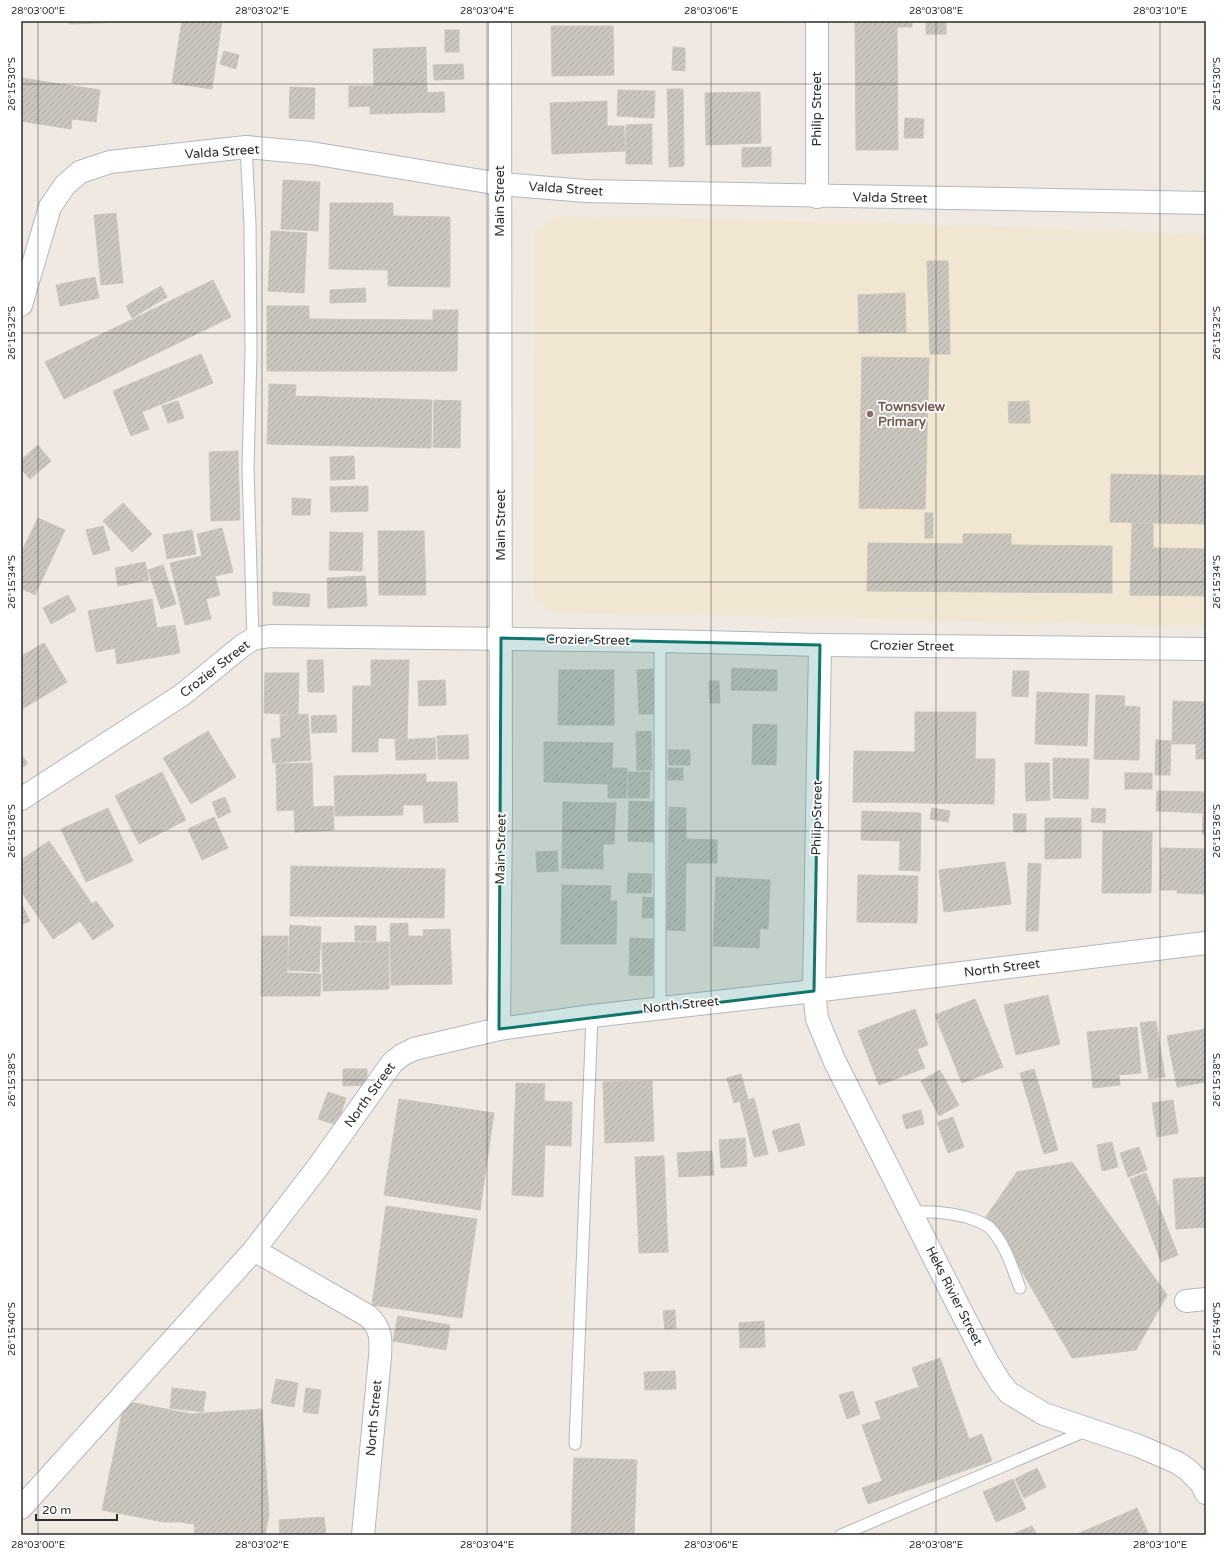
<svg xmlns="http://www.w3.org/2000/svg" width="1227" height="1556" font-family="'Varela Round',sans-serif">
	<defs>
		<pattern id="building-hatch" width="6" height="6" patternUnits="userSpaceOnUse"><rect width="6" height="6" fill="#cbc7bf"/><path d="M-1 1l2-2M0 6l6-6M5 7l2-2" fill="none" stroke="#afaba4"/></pattern>
	</defs>
	<rect width="100%" height="100%" fill="#efe9e1"/>
	<path fill="#f0e6d1" d="M556,216L882,223L1206,234V626L552,612L533,595L535,234Z"/>
	<g fill="url(#building-hatch)" stroke="#cbc5ba">
		<path d="M69,21H124V22L69,24Z"/>
		<path d="M182,21H222L212,89L172,83Z"/>
		<path d="M855,21H912V27H897L898,150H856Z"/>
		<rect x="926" y="21" width="20" height="13"/>
		<path d="M551,26H613L614,75L552,76Z"/>
		<rect x="445" y="30" width="14" height="22"/>
		<path d="M426,47L427,93L444,92L445,112L370,114V106L349,107V86H374L373,49Z"/>
		<path d="M673,47L685,48V71L672,70Z"/>
		<path d="M224,51L239,55L236,69L220,64Z"/>
		<path d="M463,64L464,79L434,80L433,65Z"/>
		<path d="M21,78L100,90L96,122L72,119L71,129L21,121Z"/>
		<path d="M290,87L315,88L314,119L289,118Z"/>
		<path d="M667,89H683L684,166L669,167Z"/>
		<path d="M618,90L655,91L654,118L617,116Z"/>
		<path d="M760,92L761,143L706,145L705,93Z"/>
		<path d="M607,101V126H624L625,151L552,154L550,103Z"/>
		<path d="M905,118L924,119L923,138H904Z"/>
		<path d="M652,124V164H626V125Z"/>
		<path d="M771,147V166L742,167V148Z"/>
		<path d="M283,180L320,182L318,231L281,229Z"/>
		<path d="M330,203H393V216L450,217V287L388,286V270L329,269Z"/>
		<path d="M116,213L123,283L101,285L94,215Z"/>
		<path d="M271,231L307,233L304,293L268,291Z"/>
		<path d="M927,261H948L950,354H930Z"/>
		<path d="M95,277L99,298L60,306L56,285Z"/>
		<path d="M213,280L231,317L64,399L45,362Z"/>
		<path d="M161,286L167,297L132,318L126,306Z"/>
		<path d="M365,288L366,302L330,303V290Z"/>
		<path d="M905,293L906,332L859,333L858,295Z"/>
		<path d="M267,306H309V319L433,320V310H458L457,371H267Z"/>
		<path d="M201,354L213,383L142,412L149,429L131,436L113,391Z"/>
		<path d="M862,357L929,358L925,509L859,508Z"/>
		<path d="M269,384L296,385L295,396L432,400L431,448L267,444Z"/>
		<path d="M434,400L461,401L460,448L433,447Z"/>
		<path d="M178,401L184,418L168,423L162,406Z"/>
		<path d="M1029,401L1030,423H1009L1008,402Z"/>
		<path d="M38,445L51,461L30,479L21,469V460Z"/>
		<path d="M238,451L240,520L211,521L209,452Z"/>
		<path d="M354,456L355,479L331,480L330,457Z"/>
		<path d="M1111,474L1206,476V524L1110,522Z"/>
		<path d="M368,486V511L331,512L330,487Z"/>
		<path d="M292,498L311,499L310,515H292Z"/>
		<path d="M123,503L152,534L132,552L103,521Z"/>
		<rect x="925" y="513" width="8" height="25"/>
		<path d="M38,518L65,530L35,595L21,588V553Z"/>
		<path d="M1132,523L1153,524V548L1206,549V596L1130,595Z"/>
		<path d="M103,526L110,550L93,555L86,530Z"/>
		<path d="M222,528L233,572L215,576L220,595L206,599L211,619L185,625L170,563L202,556L197,534Z"/>
		<path d="M192,530L196,554L167,559L163,535Z"/>
		<path d="M378,531H424L426,595H379Z"/>
		<path d="M330,532L363,533L362,571L329,570Z"/>
		<path d="M963,534H1011V545L1112,546V593L867,591L868,543L963,544Z"/>
		<path d="M145,562L149,580L118,586L115,568Z"/>
		<path d="M163,565L176,604L161,609L148,570Z"/>
		<path d="M365,576L367,606L328,608L327,578Z"/>
		<path d="M273,592L310,594L309,607L273,605Z"/>
		<path d="M68,595L76,610L51,624L43,608Z"/>
		<path d="M152,599L157,628L175,625L180,653L117,664L115,648L96,652L88,611Z"/>
		<path d="M44,643L67,682L22,709L21,656Z"/>
		<path d="M307,660H323L324,692H308Z"/>
		<path d="M371,660H409L407,739L378,738V752H352L353,686H371Z"/>
		<path d="M732,668L777,670V691L731,690Z"/>
		<path d="M653,669L655,714H639L637,670Z"/>
		<path d="M559,670H614V725H558Z"/>
		<path d="M1013,671H1029L1028,697L1012,696Z"/>
		<path d="M265,673H299L298,715L264,713Z"/>
		<path d="M445,680L446,705L419,706L418,681Z"/>
		<path d="M709,681H719L720,703H710Z"/>
		<path d="M1037,692L1089,694L1087,746L1035,744Z"/>
		<path d="M1096,695L1125,696L1124,706L1140,707L1139,760L1094,759Z"/>
		<path d="M1173,701L1206,702V759H1196V744H1172Z"/>
		<path d="M915,712H976L975,759H995L994,804L853,802L854,751L915,752Z"/>
		<path d="M308,714L311,760L273,763L271,739L281,738L280,716Z"/>
		<path d="M336,715L337,732L312,733L311,716Z"/>
		<path d="M753,724L777,725L776,765L752,764Z"/>
		<path d="M208,731L236,777L191,804L163,758Z"/>
		<path d="M651,731L652,770H637L636,732Z"/>
		<path d="M468,735L469,759H438L437,736Z"/>
		<path d="M435,738L436,759L396,760L395,740Z"/>
		<path d="M1156,740L1171,741L1170,775H1155Z"/>
		<path d="M544,742L613,743L612,768H627L626,798H608V784L544,782Z"/>
		<path d="M668,750H690V765H669Z"/>
		<path d="M21,755L28,763L21,769Z"/>
		<path d="M1053,758L1089,759L1088,799L1053,798Z"/>
		<path d="M312,763L313,807L333,806L334,830L295,832L294,810L277,811L276,764Z"/>
		<path d="M1025,763H1049L1050,800L1026,801Z"/>
		<rect x="668" y="768" width="15" height="12"/>
		<path d="M162,772L186,820L139,844L115,796Z"/>
		<path d="M628,772H650L649,798H628Z"/>
		<rect x="1125" y="773" width="27" height="16"/>
		<path d="M426,774V782H457L458,822L424,823L423,805H403V815L335,816L334,776Z"/>
		<path d="M1157,791L1206,792V834H1202L1203,813L1156,811Z"/>
		<path d="M225,797L231,812L218,818L212,802Z"/>
		<path d="M629,801L654,802L653,842L628,841Z"/>
		<path d="M563,802L616,803L614,844H603V869L562,868Z"/>
		<path d="M669,807L686,808V839L717,840V863H686L685,931L667,930Z"/>
		<path d="M108,808L133,861L86,882L61,829Z"/>
		<path d="M932,808L950,811L948,822L930,819Z"/>
		<path d="M1092,808L1106,809L1105,823L1091,822Z"/>
		<path d="M862,811L921,813L920,871L899,870L900,841L861,840Z"/>
		<path d="M1013,814H1026V832H1014Z"/>
		<path d="M214,817L228,848L202,860L188,829Z"/>
		<path d="M1045,818H1081V858L1045,859Z"/>
		<path d="M1103,831L1152,832L1151,893H1102Z"/>
		<path d="M49,841L92,904L96,901L114,926L93,940L80,921L53,939L21,891V860Z"/>
		<path d="M1161,848L1206,849V894L1177,893V890H1160Z"/>
		<path d="M557,851L558,871L537,872L536,852Z"/>
		<path d="M1005,862L1011,904L944,912L939,870Z"/>
		<path d="M1028,863L1041,864L1038,931H1026Z"/>
		<path d="M291,866L445,869L444,918L290,916Z"/>
		<path d="M628,873L652,874L651,893H627Z"/>
		<path d="M858,875L918,876L917,923L857,922Z"/>
		<path d="M716,877L770,880L768,929L760,928L759,948L713,946Z"/>
		<path d="M562,885L611,886L610,901H617L616,944H561Z"/>
		<path d="M643,897L654,898L653,918H642Z"/>
		<path d="M21,903L30,921L21,925Z"/>
		<path d="M408,923V936H424L423,930L450,929L452,984L391,985L390,924Z"/>
		<path d="M290,925L321,927L319,972L288,970Z"/>
		<rect x="355" y="926" width="21" height="15"/>
		<path d="M262,936H288L287,973L321,974L320,996H261Z"/>
		<path d="M630,938L654,939L652,976L629,975Z"/>
		<path d="M389,942V989L323,991L322,943Z"/>
		<path d="M1048,995L1060,1044L1016,1055L1004,1005Z"/>
		<path d="M975,999L1003,1067L962,1083L935,1015Z"/>
		<path d="M915,1009L928,1045L917,1049L925,1068L879,1085L858,1031Z"/>
		<path d="M1156,1021L1165,1077L1149,1079L1140,1023Z"/>
		<path d="M1137,1027L1141,1073L1119,1075L1120,1085L1093,1088L1087,1032Z"/>
		<path d="M1206,1029V1082L1177,1087L1167,1036Z"/>
		<path d="M343,1069H367V1085L343,1086Z"/>
		<path d="M1034,1069L1058,1150L1044,1154L1020,1073Z"/>
		<path d="M940,1070L959,1105L939,1116L921,1081Z"/>
		<path d="M741,1074L748,1099L734,1103L727,1078Z"/>
		<path d="M652,1081L654,1141L605,1143L603,1082Z"/>
		<path d="M516,1083L545,1084L544,1101L572,1102L571,1146L545,1145L543,1197L512,1195Z"/>
		<path d="M328,1092L346,1098L337,1125L318,1119Z"/>
		<path d="M754,1098L768,1154L754,1157L740,1102Z"/>
		<path d="M399,1099L494,1113L480,1210L384,1195Z"/>
		<path d="M1173,1100L1178,1133L1157,1137L1152,1103Z"/>
		<path d="M921,1110L924,1124L906,1129L902,1115Z"/>
		<path d="M953,1117L964,1147L948,1153L937,1122Z"/>
		<path d="M799,1123L805,1145L779,1152L772,1131Z"/>
		<path d="M745,1138L747,1166L721,1168L719,1140Z"/>
		<path d="M1112,1142L1118,1167L1102,1171L1097,1145Z"/>
		<path d="M1139,1147L1147,1170L1128,1177L1120,1153Z"/>
		<path d="M712,1151L714,1175L679,1177L677,1153Z"/>
		<path d="M664,1156L668,1252L639,1253L635,1157Z"/>
		<path d="M1072,1162L1167,1295L1136,1350L1072,1358L1002,1237L983,1221L1017,1172Z"/>
		<path d="M1146,1173L1178,1255L1161,1262L1130,1179Z"/>
		<path d="M1206,1177V1227L1176,1229L1173,1179Z"/>
		<path d="M386,1206L477,1219L462,1318L372,1305Z"/>
		<path d="M675,1310L676,1328L665,1329L663,1311Z"/>
		<path d="M398,1316L450,1325L446,1350L393,1341Z"/>
		<path d="M764,1321L765,1347L740,1348L739,1323Z"/>
		<path d="M940,1358L969,1439L982,1434L992,1461L868,1504L862,1488L882,1481L862,1425L881,1419L875,1402L919,1387L912,1368Z"/>
		<path d="M675,1371L676,1389L645,1390L644,1372Z"/>
		<path d="M276,1379L298,1383L294,1407L271,1403Z"/>
		<path d="M172,1388L206,1392L203,1412L170,1408Z"/>
		<path d="M306,1388L321,1390L318,1414L303,1412Z"/>
		<path d="M853,1391L860,1414L847,1419L839,1395Z"/>
		<path d="M135,1403L192,1414L262,1409L269,1515L265,1535H195L194,1524L180,1522H164L102,1510L124,1404Z"/>
		<path d="M574,1458L637,1460L634,1535H571Z"/>
		<path d="M1037,1468L1046,1487L1024,1498L1015,1479Z"/>
		<path d="M1013,1479L1026,1509L996,1522L983,1492Z"/>
		<path d="M1137,1508L1149,1535H1075Z"/>
		<path d="M324,1517L326,1535H280L279,1520Z"/>
		<path d="M1032,1526L1037,1535H1011Z"/>
	</g>
	<g fill="none" stroke-linecap="round" stroke-linejoin="round">
		<g stroke="#b4b7c1" stroke-width="13">
			<g id="lane">
				<path d="M246,147L250,224L251,352L248,468L253,639"/>
				<path d="M660,641V1007"/>
				<path d="M911,1212C933,1211 954,1212 975,1220C980,1222 985,1224 989,1227C1005,1243 1012,1267 1020,1288"/>
				<path d="M575,1444L592,1016"/>
				<path d="M841,1535L1088,1430"/>
			</g>
		</g>
		<g stroke="#b4b7c1" stroke-width="24">
			<g id="street">
				<path d="M817,197V21"/>
				<path d="M21,305L50,207L65,185L80,172L110,162L246,147L311,153L500,184L586,191L1206,203"/>
				<path d="M820,645L814,991L817,1019L835,1062L961,1311L987,1361L1000,1382L1009,1393L1044,1414L1139,1446L1178,1463L1188,1470L1201,1483L1206,1493"/>
				<path d="M21,799L182,695L242,646L253,639L270,636L660,641L820,645L1206,649"/>
				<path d="M499,1029L501,808L500,21"/>
				<path d="M254,1250L368,1316C382,1329 381,1339 380,1357L363,1535"/>
				<path d="M1186,1301L1206,1299"/>
				<path d="M21,1508L254,1250L318,1167L392,1063L402,1055L414,1049L499,1029L592,1016L814,991L1206,943"/>
			</g>
		</g>
		<use href="#lane" stroke="#fff" stroke-width="11"/>
		<use href="#street" stroke="#fff" stroke-width="22"/>
	</g>
	<path fill="#0f766e" fill-opacity="0.2" stroke="#0f766e" stroke-width="3" stroke-linejoin="round" d="M501,638L820,645L814,991L499,1029Z"/>
	<path fill="none" stroke="#2e2e2e" stroke-width="1" stroke-opacity="0.45" d="M38,21V1535M262,21V1535M487,21V1535M711,21V1535M936,21V1535M1160,21V1535M21,84H1206M21,333H1206M21,582H1206M21,831H1206M21,1080H1206M21,1329H1206"/>
	<circle fill="#8d6e63" stroke="#fff" stroke-width="1.5" cx="870" cy="414" r="4"/>
	<g text-anchor="middle" dominant-baseline="central" stroke-width="3.5" stroke-linejoin="round" paint-order="stroke">
		<g font-size="13" fill="#2e2e2e" stroke="#fff">
			<text transform="translate(817 109) rotate(-90)">Philip Street</text>
			<text transform="translate(222 152) rotate(-4)">Valda Street</text>
			<text transform="translate(566 189) rotate(4)">Valda Street</text>
			<text transform="translate(890 198) rotate(1)">Valda Street</text>
			<text transform="translate(500 201) rotate(-90)">Main Street</text>
			<text transform="translate(501 525) rotate(-90)">Main Street</text>
			<text transform="translate(588 640) rotate(1)">Crozier Street</text>
			<text transform="translate(912 646) rotate(1)">Crozier Street</text>
			<text transform="translate(215 669) rotate(-38)">Crozier Street</text>
			<text transform="translate(817 818) rotate(-89)">Philip Street</text>
			<text transform="translate(501 849) rotate(-89)">Main Street</text>
			<text transform="translate(1002 968) rotate(-7)">North Street</text>
			<text transform="translate(681 1005) rotate(-6)">North Street</text>
			<text transform="translate(370 1095) rotate(-54)">North Street</text>
			<text transform="translate(954 1296) rotate(63)">Heks Rivier Street</text>
			<text transform="translate(374 1418) rotate(-85)">North Street</text>
		</g>
		<g font-size="13" font-weight="bold" fill="#785e54" stroke="#fff" text-anchor="start">
			<text x="878" y="407">Townsview<tspan x="878" dy="15">Primary</tspan></text>
		</g>
	</g>
	<rect width="1227" height="1556" fill="none" stroke="#ffffff" stroke-width="44"/>
	<path d="M36 1514v6h81v-6" fill="none" stroke="#2e2e2e" stroke-width="2"/>
	<text x="42" y="1514" font-size="12" fill="#2e2e2e" stroke="#ffffff" stroke-width="3" paint-order="stroke">20 m</text>
	<rect x="22" y="22" width="1183" height="1512" fill="none" stroke="#2e2e2e" stroke-width="1.5"/>
	<g font-size="10" text-anchor="middle" fill="#2e2e2e">
		<text x="38" y="14">28°03'00"E</text>
		<text x="262" y="14">28°03'02"E</text>
		<text x="487" y="14">28°03'04"E</text>
		<text x="711" y="14">28°03'06"E</text>
		<text x="936" y="14">28°03'08"E</text>
		<text x="1160" y="14">28°03'10"E</text>
		<text transform="translate(11 84) rotate(-90)" y="4">26°15'30"S</text>
		<text transform="translate(1216 84) rotate(-90)" y="4">26°15'30"S</text>
		<text transform="translate(11 333) rotate(-90)" y="4">26°15'32"S</text>
		<text transform="translate(1216 333) rotate(-90)" y="4">26°15'32"S</text>
		<text transform="translate(11 582) rotate(-90)" y="4">26°15'34"S</text>
		<text transform="translate(1216 582) rotate(-90)" y="4">26°15'34"S</text>
		<text transform="translate(11 831) rotate(-90)" y="4">26°15'36"S</text>
		<text transform="translate(1216 831) rotate(-90)" y="4">26°15'36"S</text>
		<text transform="translate(11 1080) rotate(-90)" y="4">26°15'38"S</text>
		<text transform="translate(1216 1080) rotate(-90)" y="4">26°15'38"S</text>
		<text transform="translate(11 1329) rotate(-90)" y="4">26°15'40"S</text>
		<text transform="translate(1216 1329) rotate(-90)" y="4">26°15'40"S</text>
		<text x="38" y="1548">28°03'00"E</text>
		<text x="262" y="1548">28°03'02"E</text>
		<text x="487" y="1548">28°03'04"E</text>
		<text x="711" y="1548">28°03'06"E</text>
		<text x="936" y="1548">28°03'08"E</text>
		<text x="1160" y="1548">28°03'10"E</text>
	</g>
</svg>
